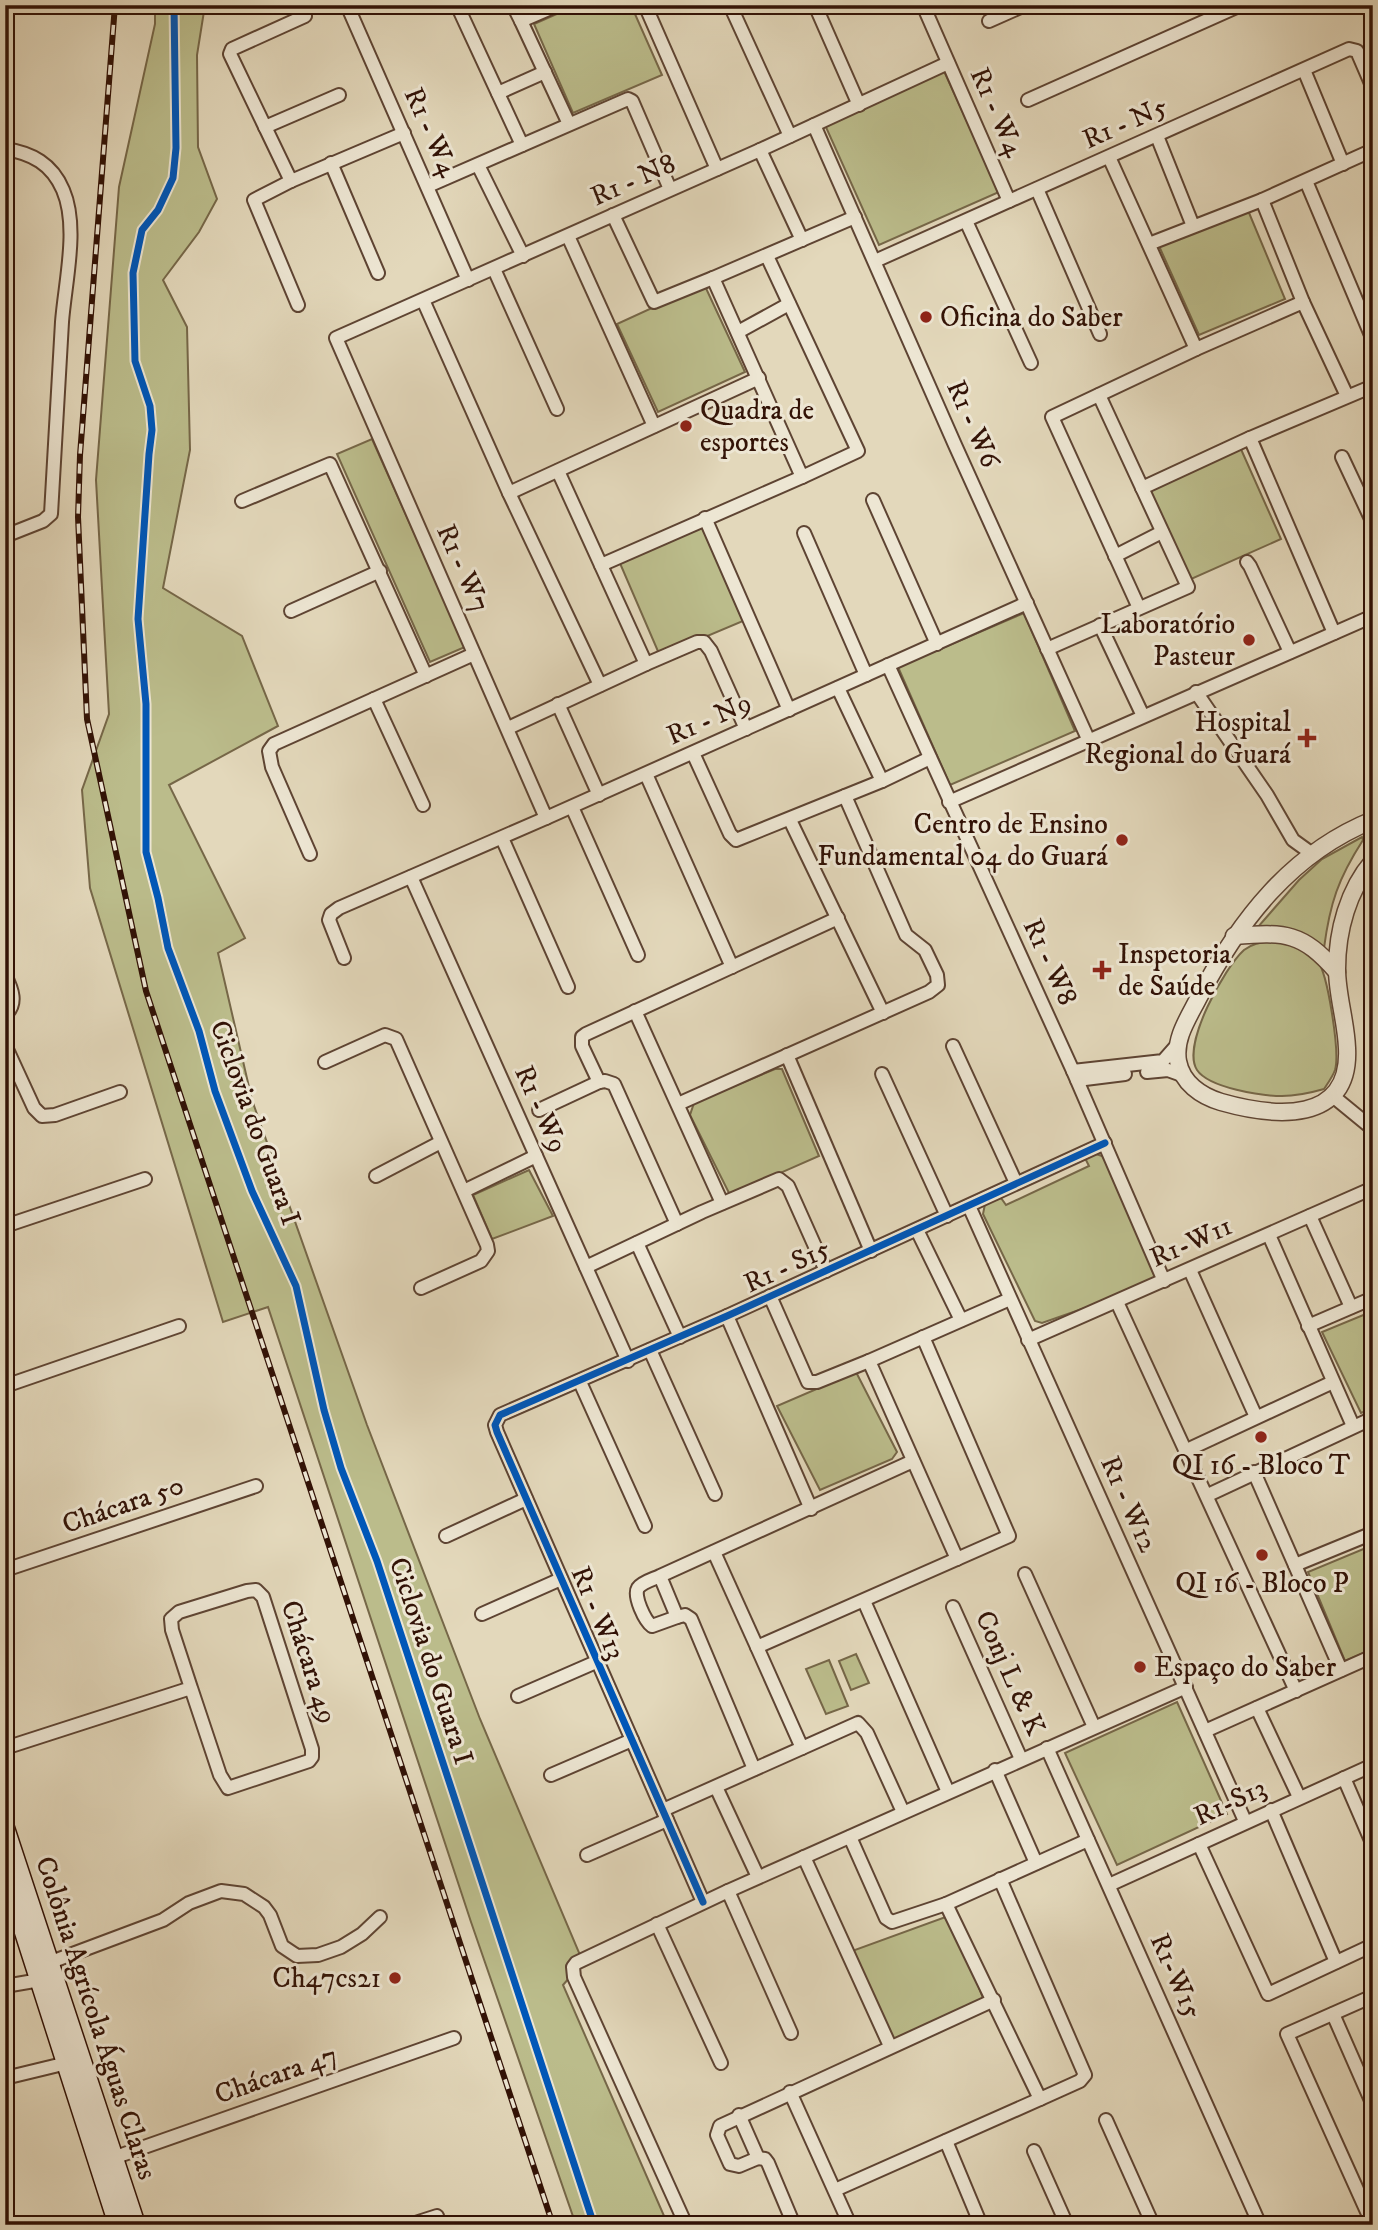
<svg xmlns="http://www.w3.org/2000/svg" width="1378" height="2230" font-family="'IM FELL DW Pica',serif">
	<rect width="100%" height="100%" fill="#e3d8bb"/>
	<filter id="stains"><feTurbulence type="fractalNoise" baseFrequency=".00286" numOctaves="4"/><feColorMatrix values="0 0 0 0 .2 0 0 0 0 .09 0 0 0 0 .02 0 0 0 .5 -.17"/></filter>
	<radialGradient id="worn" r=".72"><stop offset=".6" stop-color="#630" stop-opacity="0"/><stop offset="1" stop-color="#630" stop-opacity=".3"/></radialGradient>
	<g fill="#bbbc8b" stroke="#766748" stroke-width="2">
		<path d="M155,5H205L197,55L198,147L217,199L199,232L163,280L187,327L190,450L163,588L242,636L278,726L169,785L245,938L218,953L252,1100L367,1425L480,1719L583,1962L563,1985L668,2225H576L471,1922L268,1307L223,1322L90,888L82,790L109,714L96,480L119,187L155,24Z"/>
		<path d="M577,5H631L662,75L573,113L534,24Z"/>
		<path d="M944,71L999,192L879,245L825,125Z"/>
		<path d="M1247,208L1285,299L1199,335L1159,246Z"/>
		<path d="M704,284L745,372L658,412L617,324Z"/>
		<path d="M372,439L465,647L430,662L337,454Z"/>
		<path d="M1240,447L1281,539L1189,580L1148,488Z"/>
		<path d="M702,526L743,621L660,656L619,561Z"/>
		<path d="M1024,613L1075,731L950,785L898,667Z"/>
		<path d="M1362,837L1363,840C1338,879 1330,903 1324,948C1304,930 1284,924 1257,928L1299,880L1322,859Z"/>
		<path d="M1274,940C1291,942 1306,946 1317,960C1328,973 1340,1053 1335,1070C1333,1076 1328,1083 1324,1089C1310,1093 1297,1096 1282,1096C1262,1096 1209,1088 1197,1070C1181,1045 1225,967 1244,950C1253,943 1264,942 1274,940Z"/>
		<path d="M775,1069H782L819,1156L730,1195L690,1115L694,1103Z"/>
		<path d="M1096,1154L1102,1156L1109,1165L1158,1276L1122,1295L1042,1323L1035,1321L983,1214L985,1204L1001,1198L1006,1205L1089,1166L1085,1158Z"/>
		<path d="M529,1170L553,1216L492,1239L473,1195Z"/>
		<path d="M1373,1311V1408L1361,1413L1322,1332Z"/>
		<path d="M856,1372L897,1452L892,1459L820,1490L777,1406Z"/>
		<path d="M1373,1545V1649L1345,1661L1308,1572Z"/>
		<path d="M856,1654L869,1683L851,1690L839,1661Z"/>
		<path d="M829,1660L848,1706L826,1714L806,1669Z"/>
		<path d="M1177,1702L1227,1814L1117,1865L1065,1753Z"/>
		<path d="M951,1915L986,2006L889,2046L852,1951Z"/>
	</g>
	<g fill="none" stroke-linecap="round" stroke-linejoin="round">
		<g stroke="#5e4433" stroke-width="16">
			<g id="minor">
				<path d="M347,5L468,280"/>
				<path d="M457,5L522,145"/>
				<path d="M513,5L521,21L558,5"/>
				<path d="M645,5L717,169"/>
				<path d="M730,5L790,136"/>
				<path d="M815,5L859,105"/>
				<path d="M923,5L1009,201"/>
				<path d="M521,21L569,124"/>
				<path d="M989,21L1025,5"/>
				<path d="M1304,70L1343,164"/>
				<path d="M498,93L545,72"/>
				<path d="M1028,100L1241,5"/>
				<path d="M814,125L955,445L1089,741"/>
				<path d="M265,127L339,95"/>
				<path d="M1157,136L1193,226"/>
				<path d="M5,149C32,153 52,164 63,190C79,227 65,282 62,322C58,386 55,450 51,514L43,521L5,536"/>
				<path d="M760,150L802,240"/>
				<path d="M1109,157L1196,349"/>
				<path d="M331,163L378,273"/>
				<path d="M478,165L523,256"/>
				<path d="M291,181L230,54L232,49L305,16"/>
				<path d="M1306,181L1373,340"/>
				<path d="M428,186L628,99L632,101L670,189"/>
				<path d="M1037,189L1100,334"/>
				<path d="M1262,200L1303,302"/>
				<path d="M613,215L654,302L713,278"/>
				<path d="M966,221L1031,363"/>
				<path d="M568,236L654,426"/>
				<path d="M1149,244L1262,200L1373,150"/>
				<path d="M767,256L858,451L802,477"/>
				<path d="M875,261L1349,49L1357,51L1373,88"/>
				<path d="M494,269L557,409"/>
				<path d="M423,300L509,493L600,685"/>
				<path d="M298,305L254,200L291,181L404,133"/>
				<path d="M738,332L789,304"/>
				<path d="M1250,438L1334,633"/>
				<path d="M1342,457L1373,523"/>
				<path d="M1142,488L1250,438L1373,386"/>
				<path d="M509,493L759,378"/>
				<path d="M873,500L937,644"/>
				<path d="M242,501L330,464L426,676"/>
				<path d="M705,518L789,710"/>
				<path d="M804,533L866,675"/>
				<path d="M1115,556L1162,532"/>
				<path d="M1247,562L1250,566L1290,652"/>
				<path d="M601,565L802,477L713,278L855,217"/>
				<path d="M1139,608L1052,417L1196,349L1303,302L1347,396"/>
				<path d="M291,611L380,571"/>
				<path d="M1100,625L1143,716"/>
				<path d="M1047,649L1188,587L1099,395"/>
				<path d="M646,664L697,642H704L711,651L746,729"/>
				<path d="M888,665L1073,1071L1164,1281"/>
				<path d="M838,688L882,781"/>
				<path d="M1196,692L1267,795L1293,840L1311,853"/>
				<path d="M374,699L423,805"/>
				<path d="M558,704L599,795"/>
				<path d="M508,728L646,664L558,471"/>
				<path d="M693,753L730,834L736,840L882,781L930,758"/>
				<path d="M646,774L732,967"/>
				<path d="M949,802L1373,616"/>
				<path d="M572,807L638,955"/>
				<path d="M546,818L336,338L760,150L948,63"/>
				<path d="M790,820L883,1013"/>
				<path d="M502,838L568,987"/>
				<path d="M310,854L272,767L269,751L274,744L474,654"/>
				<path d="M411,877L628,1361"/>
				<path d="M344,958L329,920L331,914L339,908L546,818L1027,603"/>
				<path d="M5,975C12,989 18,1004 5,1015"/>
				<path d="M635,1011L722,1203"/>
				<path d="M5,1045L34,1108L42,1116L55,1115L120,1092"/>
				<path d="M953,1046L1016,1183"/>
				<path d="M787,1055L871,1251"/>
				<path d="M325,1062L385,1035L396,1039L487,1245L488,1251L481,1261L421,1288"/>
				<path d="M1073,1071L1163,1061L1178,1044"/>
				<path d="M1147,1072L1168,1070L1182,1075"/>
				<path d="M882,1074L947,1216"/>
				<path d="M1077,1080L1125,1074"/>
				<path d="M599,1082L582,1046V1037L586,1034L838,918"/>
				<path d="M1334,1097L1373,1129"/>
				<path d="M678,1104L929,992L938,985L937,975L925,950L906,935L845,796"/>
				<path d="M539,1110L599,1082L605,1081L614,1084L677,1224"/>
				<path d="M376,1176L441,1142"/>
				<path d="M464,1191L536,1156"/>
				<path d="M969,1206L1245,1821"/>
				<path d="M1310,1216L1351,1307"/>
				<path d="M5,1226L145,1179"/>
				<path d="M917,1230L961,1320"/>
				<path d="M1269,1235L1353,1426"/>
				<path d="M637,1243L680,1337"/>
				<path d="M586,1267L702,1212L779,1179L788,1186L826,1271"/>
				<path d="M1190,1270L1256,1417"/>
				<path d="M770,1296L808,1382H817L869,1361"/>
				<path d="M1117,1302L1296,1691"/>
				<path d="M727,1316L811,1509"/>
				<path d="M1308,1326L1373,1298"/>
				<path d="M1028,1340L1373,1188"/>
				<path d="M650,1350L715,1494"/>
				<path d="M580,1382L645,1526"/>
				<path d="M5,1386L179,1326"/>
				<path d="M1187,1450L1333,1382"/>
				<path d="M1254,1472L1341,1670"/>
				<path d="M1208,1495L1373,1418"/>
				<path d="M446,1536L526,1499"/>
				<path d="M714,1552L757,1647"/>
				<path d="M957,1559L869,1361L1010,1299"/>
				<path d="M1295,1565L1373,1533"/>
				<path d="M5,1570L256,1486"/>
				<path d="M1025,1574L1094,1727"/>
				<path d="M660,1576L677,1617L652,1626C645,1621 633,1596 638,1588C642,1582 654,1579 660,1576L913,1461"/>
				<path d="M864,1601L948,1792"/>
				<path d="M953,1607L1021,1759"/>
				<path d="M482,1614L561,1579"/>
				<path d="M677,1617L685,1615L691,1619L754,1769"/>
				<path d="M518,1696L596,1662"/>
				<path d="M1257,1708L1299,1797"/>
				<path d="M1205,1731L1373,1656"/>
				<path d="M5,1748L191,1688L220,1775L228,1788L309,1761L312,1757V1749L263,1597L256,1590L247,1591L179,1612L171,1619L172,1630L191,1688"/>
				<path d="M802,1748L757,1647L1009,1536L923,1337"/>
				<path d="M1047,1748L1260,2225"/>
				<path d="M995,1770L1036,1863"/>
				<path d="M551,1775L632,1740"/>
				<path d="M1344,1778L1373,1845"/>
				<path d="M716,1787L758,1877"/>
				<path d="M663,1810L858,1723L867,1733L903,1812"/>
				<path d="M1271,1810L1336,1962"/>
				<path d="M850,1837L886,1918L892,1922L946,1904L1088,1840"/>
				<path d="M1199,1844L1268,1994L1373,1945"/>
				<path d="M587,1855L667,1820"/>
				<path d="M804,1857L890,2046"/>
				<path d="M1000,1879L1085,2075L1080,2081L1040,2099"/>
				<path d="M1109,1885L1373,1765"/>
				<path d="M728,1891L791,2033"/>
				<path d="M703,1902L497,1432L495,1425L500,1415L727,1316L1105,1143"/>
				<path d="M657,1924L721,2063"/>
				<path d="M51,1962L163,1920L189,1903L221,1891L244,1894L264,1907L270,1915L282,1946L297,1956L318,1955L341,1947L362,1934L380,1917"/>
				<path d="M5,1986L40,1980"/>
				<path d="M1333,2014L1373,2105"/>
				<path d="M5,2078L67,2063"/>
				<path d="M790,2092L850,2225"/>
				<path d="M739,2115L758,2158L765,2159L768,2163L794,2225"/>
				<path d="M1106,2120L1153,2225"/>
				<path d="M946,2141L981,2225"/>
				<path d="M1034,2151L1067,2225"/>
				<path d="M113,2158L454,2038"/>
				<path d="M758,2158L739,2166L730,2164L717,2135L720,2126L994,2000"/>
				<path d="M835,2190L1040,2099L946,1904"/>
				<path d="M409,2225L437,2216"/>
				<path d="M686,2225L574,1977L573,1967L576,1963L728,1891L1186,1687"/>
				<path d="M1373,2225L1287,2034L1373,1996"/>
			</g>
		</g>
		<g stroke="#5e4433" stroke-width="19">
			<g id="tertiary">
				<path d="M1373,820C1291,853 1239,921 1199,997C1189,1017 1174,1038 1178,1061C1182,1083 1201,1096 1221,1102C1274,1117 1351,1125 1347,1048C1346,1021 1337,995 1337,969C1337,931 1348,890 1373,861"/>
				<path d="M1234,936C1286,932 1302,932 1337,972"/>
			</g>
		</g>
		<g stroke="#321206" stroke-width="21">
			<g id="secondary">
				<path d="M5,1828L136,2225"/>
				<path d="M5,1873L118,2225"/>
			</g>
		</g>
		<use href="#minor" stroke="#ede6d3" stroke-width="12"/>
		<use href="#tertiary" stroke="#ede6d3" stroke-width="16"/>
		<use href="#secondary" stroke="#ede6d3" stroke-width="18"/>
		<g stroke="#321206" stroke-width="6">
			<path id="rail" d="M115,5L80,455L78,517L87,719L146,991L553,2225"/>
		</g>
		<use href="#rail" stroke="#ede6d3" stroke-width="3.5" stroke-dasharray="10" stroke-linecap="butt"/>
		<g stroke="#ede6d3" stroke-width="11">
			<g id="cycleway">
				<path d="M174,5L176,148L173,178L158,210L142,230L133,273L135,361L150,406L152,430L149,454L138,619L146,704V852L158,898L168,948L199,1031L215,1091L252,1191L296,1286L324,1410L341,1468L377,1561L594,2225"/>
				<path d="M703,1902L497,1432L495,1425L500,1415L727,1316L1105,1143"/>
			</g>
		</g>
		<use href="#cycleway" stroke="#0057b8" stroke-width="7"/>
	</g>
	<g fill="#8f2418" stroke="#ede6d3" stroke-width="2.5">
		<circle cx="926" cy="317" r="7"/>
		<circle cx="686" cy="426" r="7"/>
		<circle cx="1249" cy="640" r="7"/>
		<path d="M1303.5 727.5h7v7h7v7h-7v7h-7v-7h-7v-7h7z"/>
		<circle cx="1122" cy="840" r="7"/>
		<path d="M1098.5 959.5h7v7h7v7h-7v7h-7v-7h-7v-7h7z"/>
		<circle cx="1261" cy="1437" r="7"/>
		<circle cx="1262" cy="1555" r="7"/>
		<circle cx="1140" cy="1667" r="7"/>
		<circle cx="395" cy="1978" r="7"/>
	</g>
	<g text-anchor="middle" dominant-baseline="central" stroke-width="6" stroke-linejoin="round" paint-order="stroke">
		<g font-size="28" fill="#321206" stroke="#ede6d3">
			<text transform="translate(997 112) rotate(66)">R1 - W4</text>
			<text transform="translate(1125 123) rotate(-24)">R1 - N5</text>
			<text transform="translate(431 132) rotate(66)">R1 - W4</text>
			<text transform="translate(633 180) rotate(-24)">R1 - N8</text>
			<text transform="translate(973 424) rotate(66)">R1 - W6</text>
			<text transform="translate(463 568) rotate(66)">R1 - W7</text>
			<text transform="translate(709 719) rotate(-24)">R1 - N9</text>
			<text transform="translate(1050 962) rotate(65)">R1 - W8</text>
			<text transform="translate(541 1109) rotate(66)">R1 - W9</text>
			<text transform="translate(255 1123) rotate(70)">Ciclovia do Guara I</text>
			<text transform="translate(1191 1242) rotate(-24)">R1-W11</text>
			<text transform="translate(787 1266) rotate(-25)">R1 - S15</text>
			<text transform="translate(1129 1504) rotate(66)">R1 - W12</text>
			<text transform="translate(123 1505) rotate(-19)">Chácara 50</text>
			<text transform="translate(598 1613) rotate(67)">R1 - W13</text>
			<text transform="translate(431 1661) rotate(72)">Ciclovia do Guara I</text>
			<text transform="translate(309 1662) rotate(72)">Chácara 49</text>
			<text transform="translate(1010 1673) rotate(66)">Conj L &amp; K</text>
			<text transform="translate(1230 1802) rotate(-25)">R1-S13</text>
			<text transform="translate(1176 1976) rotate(66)">R1-W15</text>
			<text transform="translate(96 2018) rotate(72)">Colônia Agrícola Águas Claras</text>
			<text transform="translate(276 2075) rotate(-19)">Chácara 47</text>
		</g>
		<g font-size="28" fill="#321206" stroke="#ede6d3" text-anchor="start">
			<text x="940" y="317">Oficina do Saber</text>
			<text x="700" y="410">Quadra de<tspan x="700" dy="32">esportes</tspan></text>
			<text x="1235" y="624" text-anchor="end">Laboratório<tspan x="1235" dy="32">Pasteur</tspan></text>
			<text x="1291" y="722" text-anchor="end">Hospital<tspan x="1291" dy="32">Regional do Guará</tspan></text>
			<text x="1108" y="824" text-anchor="end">Centro de Ensino<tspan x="1108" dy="32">Fundamental 04 do Guará</tspan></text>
			<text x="1118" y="954">Inspetoria<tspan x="1118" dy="32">de Saúde</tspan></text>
			<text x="1261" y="1465" text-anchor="middle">QI 16 - Bloco T</text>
			<text x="1262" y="1583" text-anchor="middle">QI 16 - Bloco P</text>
			<text x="1154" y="1667">Espaço do Saber</text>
			<text x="381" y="1978" text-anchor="end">Ch47cs21</text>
		</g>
	</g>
	<rect width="1378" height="2230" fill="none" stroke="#e3d8bb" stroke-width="28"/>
	<rect x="7" y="7" width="1364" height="2216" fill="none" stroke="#321206" stroke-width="3.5"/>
	<rect x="14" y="14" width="1350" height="2202" fill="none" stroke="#321206" stroke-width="2"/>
	<rect width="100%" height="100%" filter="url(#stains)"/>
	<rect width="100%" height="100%" fill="url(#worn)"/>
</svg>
